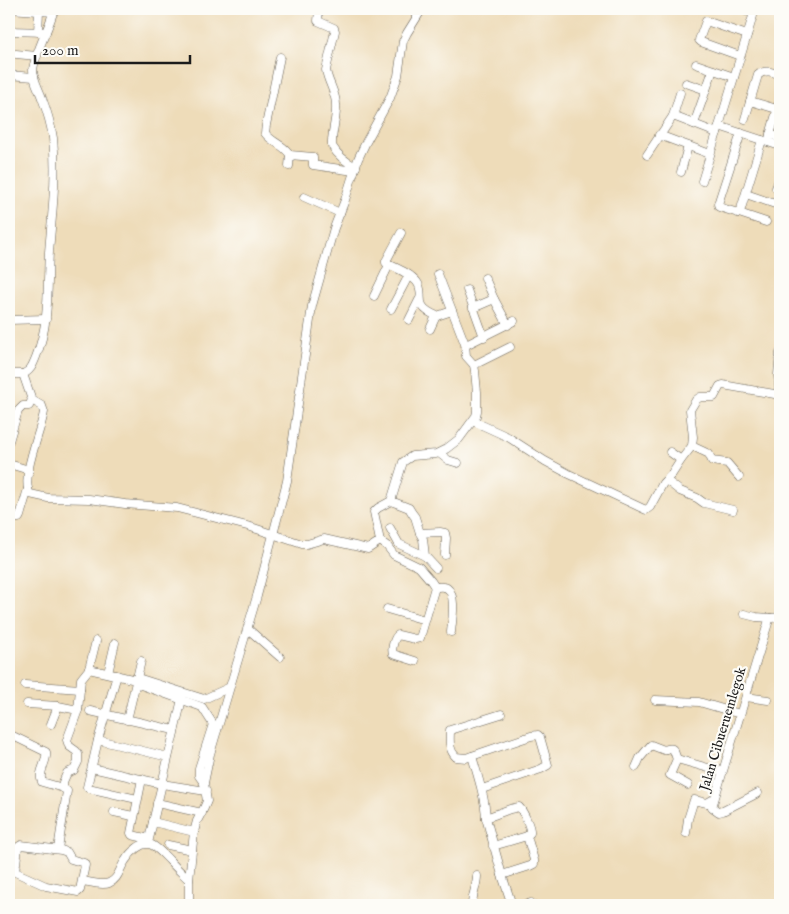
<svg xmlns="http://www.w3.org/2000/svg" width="789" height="914" font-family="'IM FELL English',serif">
	<rect width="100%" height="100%" fill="#fdfcf7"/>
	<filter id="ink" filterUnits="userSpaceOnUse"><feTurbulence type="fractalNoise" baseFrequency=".02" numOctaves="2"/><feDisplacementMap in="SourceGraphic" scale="10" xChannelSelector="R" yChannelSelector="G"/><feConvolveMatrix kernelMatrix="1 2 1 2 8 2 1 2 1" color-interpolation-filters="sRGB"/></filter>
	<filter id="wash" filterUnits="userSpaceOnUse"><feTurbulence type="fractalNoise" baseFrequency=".0096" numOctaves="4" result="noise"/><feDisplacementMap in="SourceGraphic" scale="20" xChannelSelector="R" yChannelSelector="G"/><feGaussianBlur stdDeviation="1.12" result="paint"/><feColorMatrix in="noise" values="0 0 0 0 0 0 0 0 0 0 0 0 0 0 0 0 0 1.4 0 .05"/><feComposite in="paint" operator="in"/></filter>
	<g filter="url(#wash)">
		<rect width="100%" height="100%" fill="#eedcb9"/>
	</g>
	<g filter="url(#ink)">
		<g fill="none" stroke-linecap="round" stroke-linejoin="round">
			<g stroke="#665f53" stroke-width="9">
				<g id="minor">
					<path d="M9,9L54,12"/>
					<path d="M319,9L318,21L334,28L335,31L326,70C328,83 336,92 336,105C337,119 331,133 332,146C338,156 346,162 356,167"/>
					<path d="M9,31L46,32"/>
					<path d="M38,32L39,11"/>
					<path d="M16,54L37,56"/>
					<path d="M740,56L701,42L699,40L706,21L747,35"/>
					<path d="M280,57L266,125L265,133C272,143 285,145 290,155L313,157V165L354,171"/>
					<path d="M696,64L734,77"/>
					<path d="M9,75L34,77"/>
					<path d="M686,83L706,90"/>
					<path d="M750,101L780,110"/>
					<path d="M673,116L680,93"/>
					<path d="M745,119L758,75C765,69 773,72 780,75"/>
					<path d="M694,124L713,70"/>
					<path d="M719,126L753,16L752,13L740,9"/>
					<path d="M741,133L718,204L719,207L738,213L740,212L762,140"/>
					<path d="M770,134L780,138"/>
					<path d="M659,135L710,154"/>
					<path d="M768,142L780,100"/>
					<path d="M647,155L673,116L717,133"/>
					<path d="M289,166L290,155"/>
					<path d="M681,172L688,146"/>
					<path d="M702,181L719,126L780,146"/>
					<path d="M776,188L780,177"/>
					<path d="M746,194L775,204"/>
					<path d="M304,197L340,213"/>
					<path d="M739,213L766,222"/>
					<path d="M401,233L386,261V263C396,268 410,273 417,282C427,295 410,305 437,316L452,311"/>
					<path d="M485,278L494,299L508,325"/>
					<path d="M467,290L484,337"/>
					<path d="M374,296L389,265"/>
					<path d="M473,308L494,299"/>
					<path d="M391,309L409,275"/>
					<path d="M9,320L46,319"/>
					<path d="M409,320L419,300"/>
					<path d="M430,329L436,316"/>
					<path d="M466,345L514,321"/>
					<path d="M780,353L778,375L780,397"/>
					<path d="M474,365L510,347"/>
					<path d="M9,374H23"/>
					<path d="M23,374L32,400L42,406L44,412C41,431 20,478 30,494L48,498L89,499L125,504L177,508L251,527L302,544H307L324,539L368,549L380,541L374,512L378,508L391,501L403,462L412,456L436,454L446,449L459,439L476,416L477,411V392L475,371L474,365L466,356L465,344L438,274"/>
					<path d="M23,374C31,371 33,364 36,357C50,323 47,287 49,252C52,214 57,176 53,138C51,125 47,111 42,98C39,89 33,80 33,70C35,52 50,27 54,9"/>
					<path d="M473,421L508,437L545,461L569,474L646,510L650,507L663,483L672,474L681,460L692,446L693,437L690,410L696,400L700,397H714L720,386L723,385L780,395"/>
					<path d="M9,441L18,411L23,406H29L32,400"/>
					<path d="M692,446L709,454L712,461L727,463L739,477"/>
					<path d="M670,452L681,460"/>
					<path d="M439,453L448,460L458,463"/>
					<path d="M9,464L29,470"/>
					<path d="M666,480L680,491L697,498L704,503L733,510"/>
					<path d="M391,501L409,508L412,513L415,517L420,533L423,539L425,556"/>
					<path d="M9,518H19L20,516L28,489"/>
					<path d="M390,528L399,544L425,556L436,568"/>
					<path d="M420,533L440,532L445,533L446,538L445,555"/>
					<path d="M380,541L387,546L394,555L419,567L431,581L435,587"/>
					<path d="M435,587C438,587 444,586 447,588C457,595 452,621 451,632"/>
					<path d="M387,609L425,620"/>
					<path d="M744,614L756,617L771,618"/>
					<path d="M248,629L280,657"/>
					<path d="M415,661L393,654C391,649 394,638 398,635L415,639L420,638L435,587"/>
					<path d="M89,669L136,680L141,679L204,699L228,688"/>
					<path d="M108,673L115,643"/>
					<path d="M117,675L98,740L87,787L88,788L137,799"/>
					<path d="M136,680L138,683L141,685L202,707L213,724L217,730"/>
					<path d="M25,685L80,689"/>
					<path d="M746,697L768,700"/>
					<path d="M655,700L699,702L740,714"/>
					<path d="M27,704L58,706L78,710"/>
					<path d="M90,711L174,730"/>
					<path d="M127,720L141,661"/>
					<path d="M51,724L58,706"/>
					<path d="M9,734L46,752C48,762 37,772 42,782L63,788L67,791L58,849"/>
					<path d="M98,740L168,757"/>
					<path d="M472,756C478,777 485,797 486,818L502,875L512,905"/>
					<path d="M677,759L670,775L688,785"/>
					<path d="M636,767L640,758L651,745L664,750C675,746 673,750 677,759L722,772"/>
					<path d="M92,768L162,784L206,791"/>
					<path d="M142,779L131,833L132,835L149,839L182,699"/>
					<path d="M204,783L199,776V768L213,724"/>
					<path d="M63,788V782L67,773L74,770L78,762V754L76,751L69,746L67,740L78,710L81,679L89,669L96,641"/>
					<path d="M482,789L541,769L548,765L540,737L538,735L531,736L466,758L456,757C448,749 450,740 450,730L501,714"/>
					<path d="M758,793L723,811L719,812L712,807L769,620L771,618L780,617"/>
					<path d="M157,803L202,813"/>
					<path d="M114,812L133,816"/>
					<path d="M486,818L510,809L519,807C523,811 531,827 530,833C529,834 528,835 527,836L534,860V864L530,866L502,875"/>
					<path d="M153,822L194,832"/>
					<path d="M686,833L688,819L694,800L707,803L714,799"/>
					<path d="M168,845L192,850"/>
					<path d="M493,846L527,836"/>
					<path d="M9,870L15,872L18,847L21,845L61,850L67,852L71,859L84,863L85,865L80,890L78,892L46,886L15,872"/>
					<path d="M83,881C90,882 102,886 109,883C119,879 119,869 125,861C130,853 142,840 152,845C159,849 164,855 170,861C176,868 183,874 189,880"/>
					<path d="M189,905V880L194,832L197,821L204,808L207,801L204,783L210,754L257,596L287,481L312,306L334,228L345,200L358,159L366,142L390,98L398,76L403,41L407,33L422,9"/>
					<path d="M472,905C472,895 477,886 477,876"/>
					<path d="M526,905L531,903"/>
				</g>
			</g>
			<use href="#minor" stroke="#fff" stroke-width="8"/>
		</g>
	</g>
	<g text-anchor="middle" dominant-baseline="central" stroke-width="4.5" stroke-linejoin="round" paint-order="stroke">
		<g font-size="14" fill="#1c1c1c" stroke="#fdfcf7">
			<text transform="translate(723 729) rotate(-73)">Jalan Cibueruemlegok</text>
		</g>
	</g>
	<rect width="789" height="914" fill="none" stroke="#fdfcf7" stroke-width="30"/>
	<path d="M35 55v8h155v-8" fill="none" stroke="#1c1c1c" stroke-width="2.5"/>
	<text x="42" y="55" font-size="15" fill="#1c1c1c" stroke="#fdfcf7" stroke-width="4" paint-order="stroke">200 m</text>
</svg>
